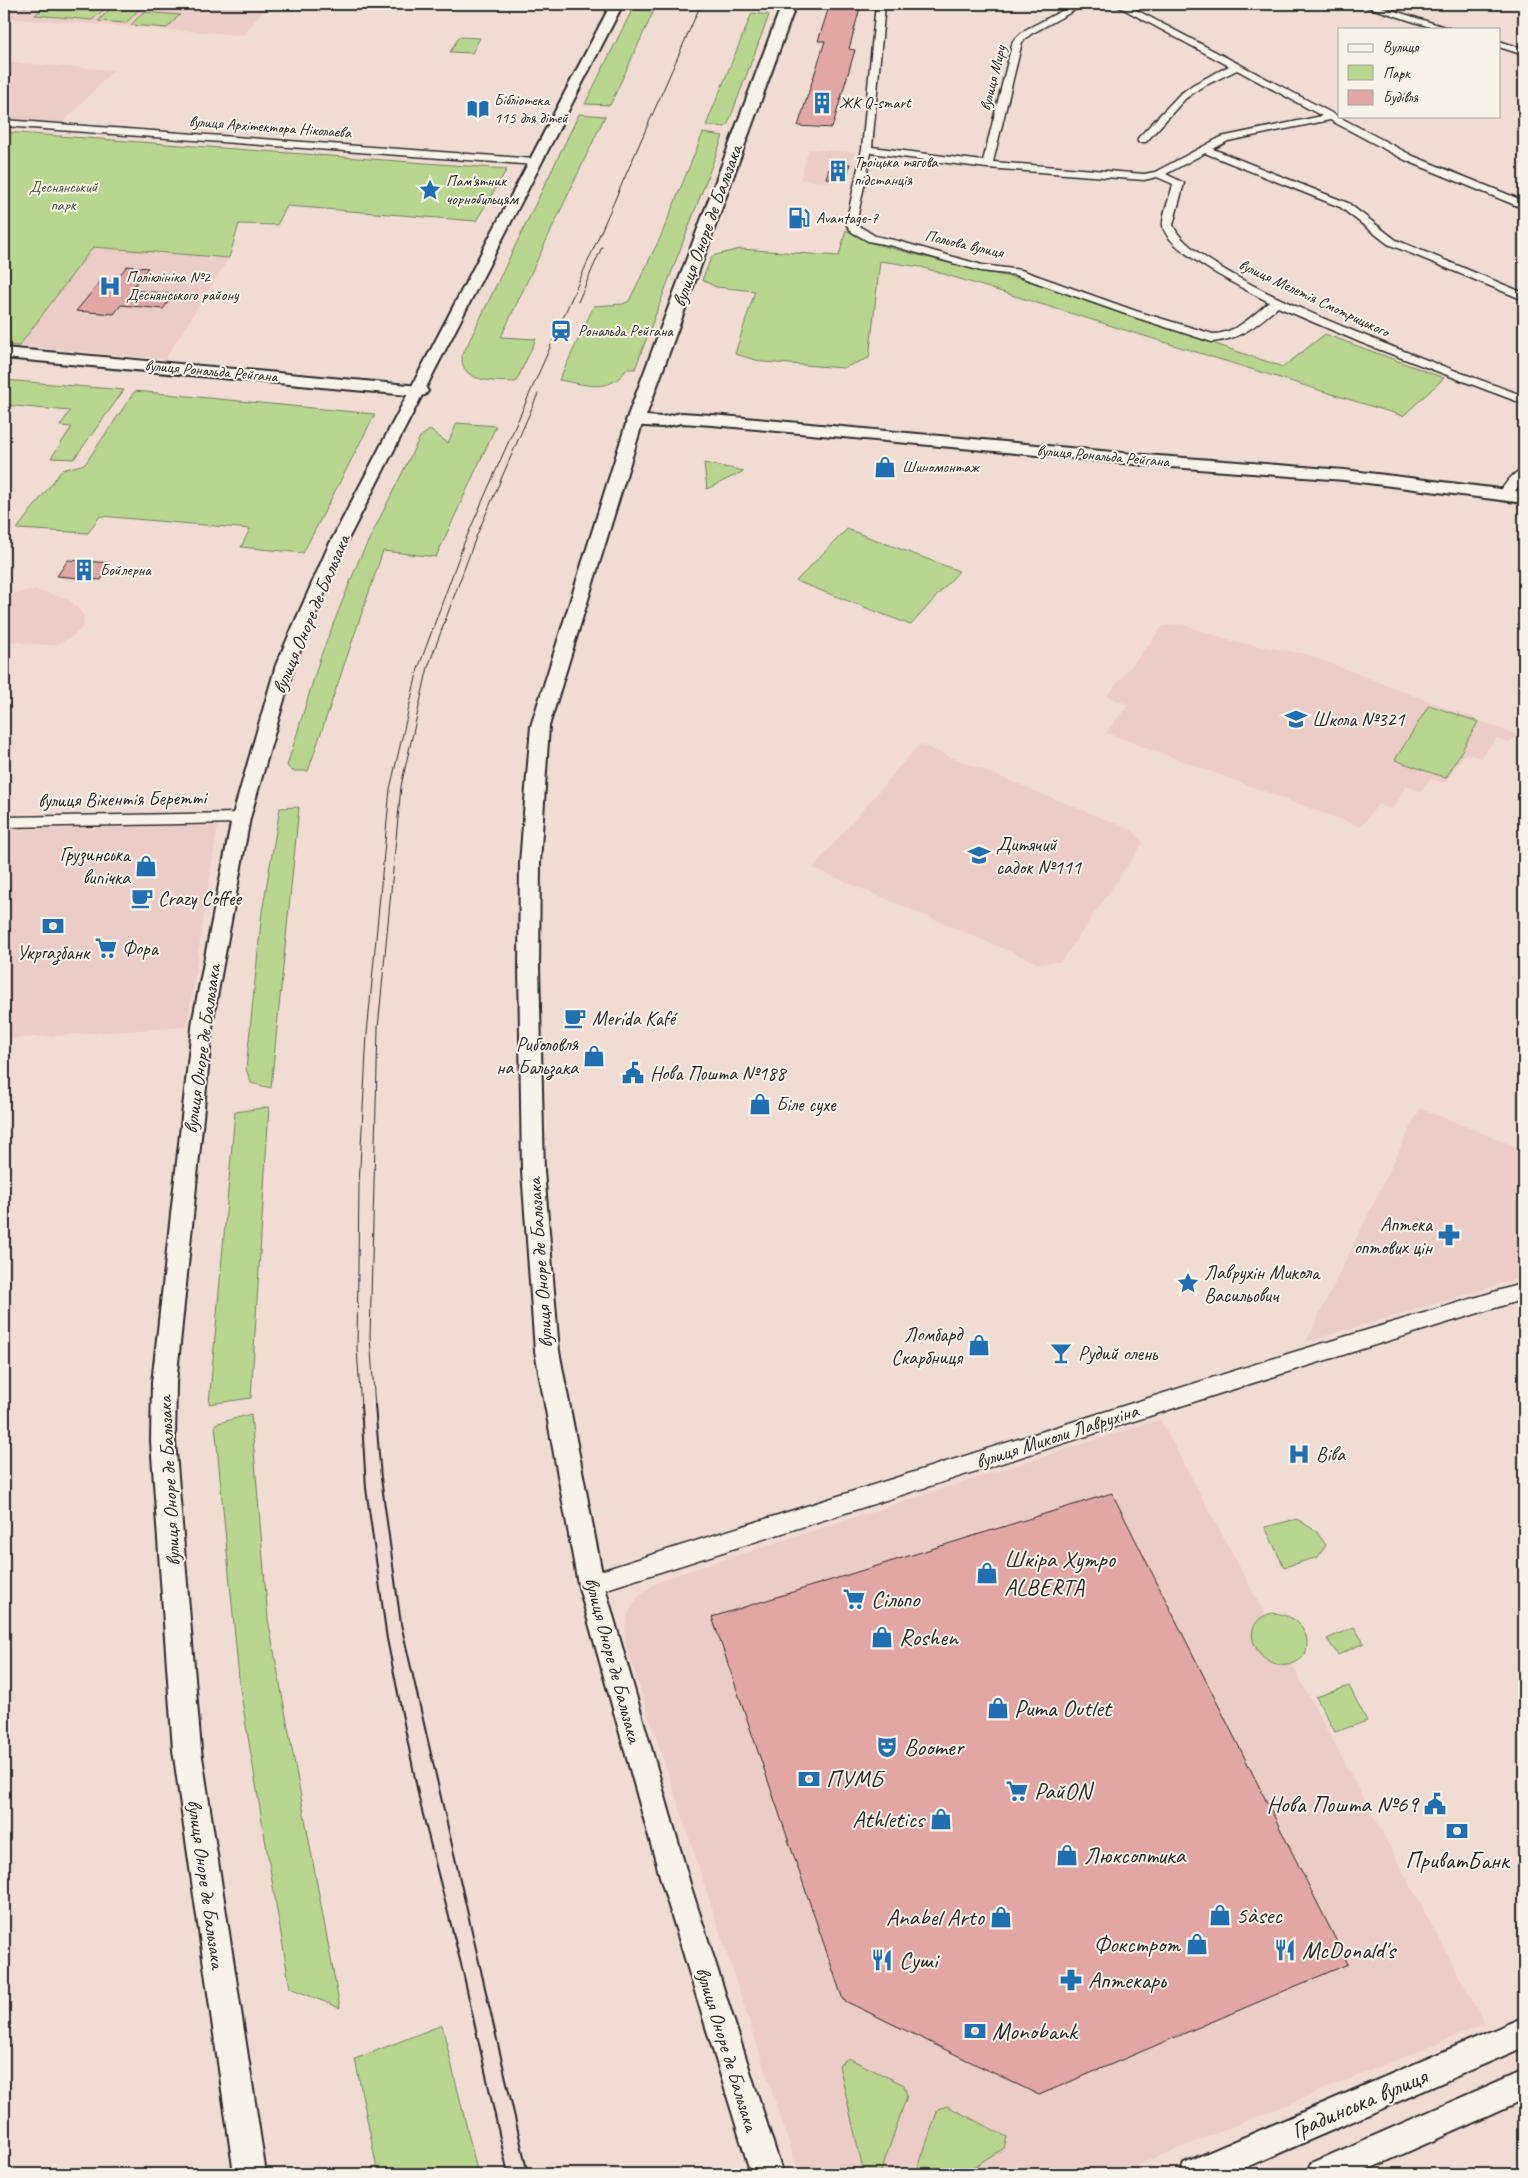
<svg xmlns="http://www.w3.org/2000/svg" width="1528" height="2178" font-family="Caveat,sans-serif">
	<rect width="100%" height="100%" fill="#f1dcd4"/>
	<filter id="ink" filterUnits="userSpaceOnUse"><feTurbulence type="fractalNoise" baseFrequency=".02" numOctaves="2"/><feDisplacementMap in="SourceGraphic" scale="10" xChannelSelector="R" yChannelSelector="G"/><feConvolveMatrix kernelMatrix="1 2 1 2 8 2 1 2 1" color-interpolation-filters="sRGB"/></filter>
	<g filter="url(#ink)">
		<g fill="#ecccc6">
			<path d="M4,4H268L244,35L4,18Z"/>
			<path d="M5,62L113,70L63,123L4,119Z"/>
			<path d="M809,149L854,152L846,183L800,180Z"/>
			<path d="M93,247L229,258L165,359L19,346Z"/>
			<path d="M36,590L66,598L77,607L84,617L83,627L73,636L56,645H37L4,640V594Z"/>
			<path d="M1181,624L1234,642L1306,654L1517,735L1509,743L1497,738L1480,758L1465,753L1445,783L1431,779L1421,792L1406,786L1392,810L1378,804L1361,827L1106,733L1128,705L1107,696L1163,626Z"/>
			<path d="M919,744L1134,831L1143,843L1061,962L1037,963L813,868Z"/>
			<path d="M218,825L187,1027L4,1039V830Z"/>
			<path d="M1420,1108L1524,1150V1277L1306,1342Z"/>
			<path d="M1160,1419L1485,2024L1116,2174H799L626,1645L625,1628L629,1612L638,1597L651,1586L667,1578Z"/>
		</g>
		<g fill="#b8d68f" stroke="#72805d">
			<path d="M47,4L107,7L92,20L35,15Z"/>
			<path d="M635,4H657L610,105L585,104Z"/>
			<path d="M114,5L141,7L126,23L98,21Z"/>
			<path d="M143,12L180,15L167,28L131,25Z"/>
			<path d="M752,13L769,15L728,124L725,127L706,125Z"/>
			<path d="M459,37L480,38L472,53L450,52Z"/>
			<path d="M579,114L605,116L501,337L536,339L516,382C497,381 460,384 462,356Z"/>
			<path d="M4,132L507,169L476,221L287,206L277,225L239,224L229,258L93,247L19,346L4,345Z"/>
			<path d="M703,133L723,136L635,369H627C609,395 585,384 559,380L594,306L623,304L629,301L661,236Z"/>
			<path d="M846,230L868,242L979,271L1026,280L1283,367L1325,334L1444,378L1403,416L921,267L880,261L869,358L843,368L763,362L735,354L755,291L716,287L702,280L712,256L740,249L839,256Z"/>
			<path d="M4,380L124,390L74,459L51,458L72,427L60,426L70,411L4,405Z"/>
			<path d="M135,391L375,414L303,553L241,547L250,529L100,516L88,533L17,529L62,470L85,464Z"/>
			<path d="M457,423L496,426L436,557L383,551L308,771H292L287,766L321,655L358,562L420,437L430,430L448,443Z"/>
			<path d="M704,463L744,471L707,489Z"/>
			<path d="M847,529L959,571L911,625L796,581Z"/>
			<path d="M1429,705L1478,722L1446,778L1395,760Z"/>
			<path d="M299,807L271,1088L251,1083L246,1069L262,912L280,808Z"/>
			<path d="M269,1107L251,1398L209,1404L235,1112Z"/>
			<path d="M251,1414L268,1619L340,2008L290,1988L240,1689L215,1424Z"/>
			<path d="M1297,1519L1316,1531L1326,1545L1318,1557L1284,1567L1265,1527Z"/>
			<path d="M1272,1613C1296,1614 1313,1631 1305,1655C1273,1690 1225,1626 1272,1613Z"/>
			<path d="M1354,1627L1364,1643L1338,1655L1327,1639Z"/>
			<path d="M1349,1686L1367,1721L1335,1732L1316,1697Z"/>
			<path d="M442,2025L478,2174H378L355,2059Z"/>
			<path d="M848,2058L904,2085L907,2096L880,2174H864L839,2065Z"/>
			<path d="M947,2106L1007,2137L1004,2148L962,2174H916L938,2109Z"/>
		</g>
		<g fill="#e2a7a5" stroke="#2b2b2b">
			<path d="M830,4H861L849,49L855,50L832,128L798,126L825,41H818Z"/>
			<path d="M831,163L850,164L846,180L826,178Z"/>
			<path d="M127,266L148,268L131,290L174,294L163,309L121,305L114,314L76,311L101,281L114,282Z"/>
			<path d="M68,560L111,563L101,580L57,576Z"/>
			<path d="M1112,1493L1348,1964L1039,2095L843,2000L712,1617Z"/>
		</g>
		<g fill="none" stroke-linecap="round" stroke-linejoin="round">
			<g stroke="#2b2b2b" stroke-width="3">
				<g id="minor">
					<path d="M876,4H885L872,147L983,161L1013,41L1025,30L1075,4H1086L1031,34L1022,42L993,162L1144,174L1155,172L1221,137L1322,116L1237,70L1200,88L1185,99L1146,142H1138V138L1179,95L1194,84L1229,66L1114,4H1125L1413,156L1524,201V208L1520,207L1405,160L1330,120L1228,141L1213,149L1348,203L1396,240L1524,293V300L1388,244L1340,207L1205,153L1166,174L1184,183L1173,225C1195,281 1461,372 1524,396V404L1362,343L1278,307C1256,325 1242,339 1212,342L1128,315L1015,275L981,271L893,246L868,241L852,232L846,224L862,149ZM871,153L987,168L1144,180L1157,177L1173,184C1171,195 1162,215 1163,225C1164,250 1248,291 1269,302C1251,317 1236,333 1213,334L1136,311L1021,270L982,265L898,241L875,236L856,224Z"/>
					<path d="M1359,4H1373L1451,29H1436Z"/>
					<path d="M1499,41L1524,49V55L1499,47Z"/>
					<path d="M4,120L535,159L540,162L535,165L4,126Z"/>
					<path d="M1524,469V480L1509,498H1499L1498,495C1504,486 1512,472 1524,469Z"/>
					<path d="M241,813L246,814L249,818L246,822L241,823L4,827V817Z"/>
					<path d="M1524,1283V1299L1294,1370L591,1594L583,1591L580,1584L583,1577L591,1574L1294,1352Z"/>
				</g>
			</g>
			<g stroke="#2b2b2b" stroke-width="4">
				<g id="tertiary">
					<path d="M611,4H623L344,547L294,665L250,818L213,1019L176,1383L175,1441L201,1750L266,2174H234L173,1750L151,1441L152,1383L193,1019L232,818L276,665L328,547Z"/>
					<path d="M635,416L640,418L643,421L549,726L540,863L539,966L544,1171L559,1351L604,1584L691,1887L783,2174H751L663,1887L578,1584L535,1351L522,1171L519,966L520,863L531,726L627,421L630,418Z"/>
					<path d="M1524,2017V2047L1231,2174H1179L1184,2163Z"/>
					<path d="M1524,2070V2100L1358,2174H1307L1312,2163Z"/>
				</g>
			</g>
			<g stroke="#2b2b2b" stroke-width="4">
				<g id="secondary">
					<path d="M782,4H796L646,416L662,417L682,413L712,415L1145,455L1344,470L1524,492V503L1344,480L1145,465L712,425L682,423L662,427L629,425L626,421Z"/>
					<path d="M4,348L419,386L425,387L428,391L425,395L419,396L4,358Z"/>
				</g>
			</g>
			<use href="#minor" fill="#f7f3e8" fill-rule="evenodd"/>
			<use href="#tertiary" fill="#f7f3e8" fill-rule="evenodd"/>
			<use href="#secondary" fill="#f7f3e8" fill-rule="evenodd"/>
			<g stroke="#2b2b2b" stroke-width="1">
				<path d="M578,302L602,247"/>
				<path d="M361,1407L357,1349L359,1185L367,1034L390,789L418,669L464,543L701,4"/>
				<path d="M375,1407L370,1337L378,1028L401,786L428,667L476,537L538,394"/>
			</g>
			<g stroke="#2b2b2b" stroke-width="2">
				<path d="M361,1405L366,1488L387,1639L420,1803L463,1972L508,2174"/>
				<path d="M375,1405L381,1478L401,1624L528,2174"/>
			</g>
		</g>
	</g>
	<defs>
		<g id="building-bare" transform="scale(1.725)"><path d="M-4-6H4V6H1V3H-1V6H-4ZM-2.5-4.3h1.7v1.8h-1.7ZM.8-4.3h1.7v1.8H.8ZM-2.5-1h1.7V.8h-1.7ZM.8-1h1.7V.8H.8Z" fill="#1f6fb2" stroke="#f7f3e8" stroke-width="2.5" paint-order="stroke"/></g>
		<g id="library-bare" transform="scale(1.725)"><path d="M-6-4Q-3-5.5-.7-3.5V5Q-3 3-6 4ZM6-4Q3-5.5 .7-3.5V5Q3 3 6 4Z" fill="#1f6fb2" stroke="#f7f3e8" stroke-width="2.5" paint-order="stroke"/></g>
		<g id="sight-bare" transform="scale(1.725)"><path d="M0-6L1.8-2.2L6-1.7L2.9 1.2L3.7 5.4L0 3.3L-3.7 5.4L-2.9 1.2L-6-1.7L-1.8-2.2Z" fill="#1f6fb2" stroke="#f7f3e8" stroke-width="2.5" paint-order="stroke"/></g>
		<g id="fuel-bare" transform="scale(1.725)"><path d="M-5.5-6h7V0h2V4h1.3V-2.5L3-4.5l.8-.8L6-3V5H2.5V1h-1V6h-7ZM-4.2-4.7v3.2H.2V-4.7Z" fill="#1f6fb2" stroke="#f7f3e8" stroke-width="2.5" paint-order="stroke"/></g>
		<g id="hospital-bare" transform="scale(1.725)"><path d="M-5-5h3v3.5h4V-5h3V5h-3V1.5h-4V5h-3Z" fill="#1f6fb2" stroke="#f7f3e8" stroke-width="2.5" paint-order="stroke"/></g>
		<g id="station-bare" transform="scale(1.725)"><path d="M-3-6H3Q5-6 5-4V2Q5 4 3 4L4.5 6H3L1.5 4h-3L-3 6H-4.5L-3 4Q-5 4-5 2V-4Q-5-6-3-6ZM-3.5-4v3h7v-3ZM-3.5 1v1.5H-2V1ZM2 1v1.5H3.5V1Z" fill="#1f6fb2" stroke="#f7f3e8" stroke-width="2.5" paint-order="stroke"/></g>
		<g id="shop-bare" transform="scale(1.725)"><path d="M-5-2.5h2.3a2.7 3.5 0 0 1 5.4 0H5L5.5 6h-11ZM-1.5-2.5h3a1.5 2.3 0 0 0-3 0Z" fill="#1f6fb2" stroke="#f7f3e8" stroke-width="2.5" paint-order="stroke"/></g>
		<g id="school-bare" transform="scale(1.725)"><path d="M0-5L7-2L0 1L-7-2ZM-4 1L0 2.5L4 1V4Q0 6-4 4Z" fill="#1f6fb2" stroke="#f7f3e8" stroke-width="2.5" paint-order="stroke"/></g>
		<g id="cafe-bare" transform="scale(1.725)"><path d="M-5.5-4.5H6V0H3Q3 3.5 0 3.5H-2.5Q-5.5 3.5-5.5 0ZM3-3.2v2h1.7v-2ZM-6 4.5H4V6H-6Z" fill="#1f6fb2" stroke="#f7f3e8" stroke-width="2.5" paint-order="stroke"/></g>
		<g id="bank-bare" transform="scale(1.725)"><path d="M-6-4H6V4H-6ZM0-2.3a2.3 2.3 0 1 0 0 4.6a2.3 2.3 0 1 0 0-4.6Z" fill="#1f6fb2" stroke="#f7f3e8" stroke-width="2.5" paint-order="stroke"/></g>
		<g id="supermarket-bare" transform="scale(1.725)"><path d="M-6-5.5h2.5l.6 2H6L4.5 2H-2.5L-4.4-4H-6ZM-1.5 3.2a1.3 1.3 0 1 0 .1 0ZM3 3.2a1.3 1.3 0 1 0 .1 0Z" fill="#1f6fb2" stroke="#f7f3e8" stroke-width="2.5" paint-order="stroke"/></g>
		<g id="civic-bare" transform="scale(1.725)"><path d="M-.6-6.5H3V-4.5H.6V-3L4-1V1h2V6H-6V1h2V-1L-.6-3ZM-1.2 2.5V6h2.4V2.5Z" fill="#1f6fb2" stroke="#f7f3e8" stroke-width="2.5" paint-order="stroke"/></g>
		<g id="pharmacy-bare" transform="scale(1.725)"><path d="M-2-6h4v4h4v4h-4v4h-4v-4h-4v-4h4Z" fill="#1f6fb2" stroke="#f7f3e8" stroke-width="2.5" paint-order="stroke"/></g>
		<g id="bar-bare" transform="scale(1.725)"><path d="M-6-5H6L.8 .8V4.5H3.5V6h-7V4.5H-.8V.8Z" fill="#1f6fb2" stroke="#f7f3e8" stroke-width="2.5" paint-order="stroke"/></g>
		<g id="theatre-bare" transform="scale(1.725)"><path d="M-5-5.5Q0-4 5-5.5V0Q5 5 0 6Q-5 5-5 0ZM-3.3-2.5H-1v1.5H-3.3ZM1-2.5H3.3v1.5H1ZM-2.8 1Q0 5.5 2.8 1Z" fill="#1f6fb2" stroke="#f7f3e8" stroke-width="2.5" paint-order="stroke"/></g>
		<g id="restaurant-bare" transform="scale(1.725)"><path d="M-5-6h1v4h1v-4h1v4h1v-4h1v5L-1.5 .5V6h-2V.5L-5-1ZM5-6V6H3V1.5H1.5Q1.5-4 5-6Z" fill="#1f6fb2" stroke="#f7f3e8" stroke-width="2.5" paint-order="stroke"/></g>
	</defs>
	<g fill-rule="evenodd">
		<use href="#building-bare" x="822" y="103"/>
		<use href="#library-bare" x="478" y="109"/>
		<use href="#building-bare" x="838" y="171"/>
		<use href="#sight-bare" x="430" y="190"/>
		<use href="#fuel-bare" x="799" y="218"/>
		<use href="#hospital-bare" x="110" y="286"/>
		<use href="#station-bare" x="561" y="331"/>
		<use href="#shop-bare" x="885" y="467"/>
		<use href="#building-bare" x="84" y="570"/>
		<use href="#school-bare" x="1296" y="719"/>
		<use href="#school-bare" x="979" y="855"/>
		<use href="#shop-bare" x="146" y="866"/>
		<use href="#cafe-bare" x="142" y="898"/>
		<use href="#bank-bare" x="53" y="926"/>
		<use href="#supermarket-bare" x="106" y="948"/>
		<use href="#cafe-bare" x="575" y="1018"/>
		<use href="#shop-bare" x="594" y="1056"/>
		<use href="#civic-bare" x="633" y="1073"/>
		<use href="#shop-bare" x="760" y="1104"/>
		<use href="#pharmacy-bare" x="1449" y="1235"/>
		<use href="#sight-bare" x="1188" y="1283"/>
		<use href="#shop-bare" x="979" y="1345"/>
		<use href="#bar-bare" x="1061" y="1353"/>
		<use href="#hospital-bare" x="1299" y="1454"/>
		<use href="#shop-bare" x="987" y="1573"/>
		<use href="#supermarket-bare" x="854" y="1599"/>
		<use href="#shop-bare" x="882" y="1637"/>
		<use href="#shop-bare" x="998" y="1708"/>
		<use href="#theatre-bare" x="887" y="1747"/>
		<use href="#bank-bare" x="809" y="1779"/>
		<use href="#supermarket-bare" x="1017" y="1791"/>
		<use href="#civic-bare" x="1435" y="1804"/>
		<use href="#shop-bare" x="941" y="1819"/>
		<use href="#bank-bare" x="1457" y="1831"/>
		<use href="#shop-bare" x="1067" y="1855"/>
		<use href="#shop-bare" x="1220" y="1915"/>
		<use href="#shop-bare" x="1001" y="1917"/>
		<use href="#shop-bare" x="1197" y="1944"/>
		<use href="#restaurant-bare" x="1285" y="1950"/>
		<use href="#restaurant-bare" x="882" y="1960"/>
		<use href="#pharmacy-bare" x="1071" y="1980"/>
		<use href="#bank-bare" x="975" y="2031"/>
	</g>
	<g text-anchor="middle" dominant-baseline="central" stroke-width="4" stroke-linejoin="round" paint-order="stroke">
		<g font-size="16" fill="#2b2b2b" stroke="#f7f3e8">
			<text transform="translate(993 78) rotate(-76)">вулиця Миру</text>
			<text transform="translate(270 127) rotate(4)">вулиця Архітектора Ніколаєва</text>
			<text transform="translate(964 244) rotate(13)">Польова вулиця</text>
			<text transform="translate(1314 298) rotate(25)">вулиця Мелетія Смотрицького</text>
			<text transform="translate(211 371) rotate(5)">вулиця Рональда Рейгана</text>
			<text transform="translate(1103 456) rotate(5)">вулиця Рональда Рейгана</text>
		</g>
		<g font-size="16" fill="#2b2b2b" stroke="#f7f3e8" text-anchor="start">
			<text x="494" y="100">Бібліотека<tspan x="494" dy="18">115 для дітей</tspan></text>
			<text x="839" y="103">ЖК Q-smart</text>
			<text x="854" y="162">Троiцька тягова<tspan x="854" dy="18">пiдстанцiя</tspan></text>
			<text x="446" y="181">Пам'ятник<tspan x="446" dy="18">чорнобильцям</tspan></text>
			<text x="816" y="218">Avantage-7</text>
			<text x="126" y="277">Поліклініка №2<tspan x="126" dy="18">Деснянського району</tspan></text>
			<text x="578" y="331">Рональда Рейгана</text>
			<text x="902" y="467">Шиномонтаж</text>
			<text x="100" y="570">Бойлерна</text>
		</g>
		<g font-size="16" fill="#4e5644" stroke="#f7f3e8">
			<text x="63" y="187">Деснянський<tspan x="63" dy="18">парк</tspan></text>
		</g>
		<g font-size="20" fill="#2b2b2b" stroke="#f7f3e8">
			<text transform="translate(707 226) rotate(-70)">вулиця Оноре де Бальзака</text>
			<text transform="translate(311 614) rotate(-67)">вулиця Оноре де Бальзака</text>
			<text transform="translate(122 799) rotate(-1)">вулиця Вікентія Беретті</text>
			<text transform="translate(202 1049) rotate(-82)">вулиця Оноре де Бальзака</text>
			<text transform="translate(540 1263) rotate(-94)">вулиця Оноре де Бальзака</text>
			<text transform="translate(1057 1436) rotate(-18)">вулиця Миколи Лаврухіна</text>
			<text transform="translate(169 1481) rotate(-93)">вулиця Оноре де Бальзака</text>
			<text transform="translate(613 1660) rotate(75)">вулиця Оноре де Бальзака</text>
			<text transform="translate(206 1884) rotate(82)">вулиця Оноре де Бальзака</text>
			<text transform="translate(727 2049) rotate(73)">вулиця Оноре де Бальзака</text>
		</g>
		<g font-size="20" fill="#2b2b2b" stroke="#f7f3e8" text-anchor="start">
			<text x="1312" y="719">Школа №321</text>
			<text x="996" y="844">Дитячий<tspan x="996" dy="23">садок №111</tspan></text>
			<text x="130" y="854" text-anchor="end">Грузинська<tspan x="130" dy="23">випічка</tspan></text>
			<text x="158" y="898">Crazy Coffee</text>
			<text x="122" y="948">Фора</text>
			<text x="53" y="952" text-anchor="middle">Укргазбанк</text>
			<text x="592" y="1018">Merída Kafé</text>
			<text x="578" y="1044" text-anchor="end">Риболовля<tspan x="578" dy="23">на Бальзака</tspan></text>
			<text x="650" y="1073">Нова Пошта №188</text>
			<text x="776" y="1104">Біле сухе</text>
			<text x="1432" y="1224" text-anchor="end">Аптека<tspan x="1432" dy="23">оптових цін</tspan></text>
			<text x="1204" y="1272">Лаврухін Микола<tspan x="1204" dy="23">Васильович</tspan></text>
			<text x="962" y="1334" text-anchor="end">Ломбард<tspan x="962" dy="23">Скарбниця</tspan></text>
			<text x="1078" y="1353">Рудий олень</text>
			<text x="1316" y="1454">Віва</text>
		</g>
		<g font-size="24" fill="#2b2b2b" stroke="#f7f3e8" text-anchor="start">
			<text x="1004" y="1559">Шкіра Хутро<tspan x="1004" dy="28">ALBERTA</tspan></text>
			<text x="871" y="1599">Сільпо</text>
			<text x="899" y="1637">Roshen</text>
			<text x="1014" y="1708">Puma Outlet</text>
			<text x="904" y="1747">Boomer</text>
			<text x="826" y="1779">ПУМБ</text>
			<text x="1034" y="1791">РайON</text>
			<text x="1418" y="1804" text-anchor="end">Нова Пошта №69</text>
			<text x="924" y="1819" text-anchor="end">Athletics</text>
			<text x="1084" y="1855">Люксоптика</text>
			<text x="1457" y="1860" text-anchor="middle">ПриватБанк</text>
			<text x="1236" y="1915">5àsec</text>
			<text x="984" y="1917" text-anchor="end">Anabel Arto</text>
			<text x="1180" y="1944" text-anchor="end">Фокстрот</text>
			<text x="1302" y="1950">McDonald's</text>
			<text x="899" y="1960">Суші</text>
			<text x="1088" y="1980">Аптекарь</text>
			<text x="992" y="2031">Monobank</text>
		</g>
		<g font-size="24" fill="#2b2b2b" stroke="#f7f3e8">
			<text transform="translate(1359 2103) rotate(-23)">Градинська вулиця</text>
		</g>
	</g>
	<rect width="1528" height="2178" fill="none" stroke="#f7f3e8" stroke-width="20"/>
	<rect x="10" y="10" width="1508" height="2158" fill="none" stroke="#2b2b2b" stroke-width="2" filter="url(#ink)"/>
	<rect x="1338" y="28" width="162" height="90" fill="#f7f3e8" stroke="#a5a39c"/>
	<rect x="1348" y="44" width="25" height="8" fill="#f7f3e8" stroke="#a5a39c"/>
	<text x="1383" y="52" font-size="15" fill="#2b2b2b">Вулиця</text>
	<rect x="1348" y="65" width="25" height="15" fill="#b8d68f" stroke="#a5a39c"/>
	<text x="1383" y="78" font-size="15" fill="#2b2b2b">Парк</text>
	<rect x="1348" y="90" width="25" height="15" fill="#e2a7a5" stroke="#a5a39c"/>
	<text x="1383" y="102" font-size="15" fill="#2b2b2b">Будівля</text>
</svg>
